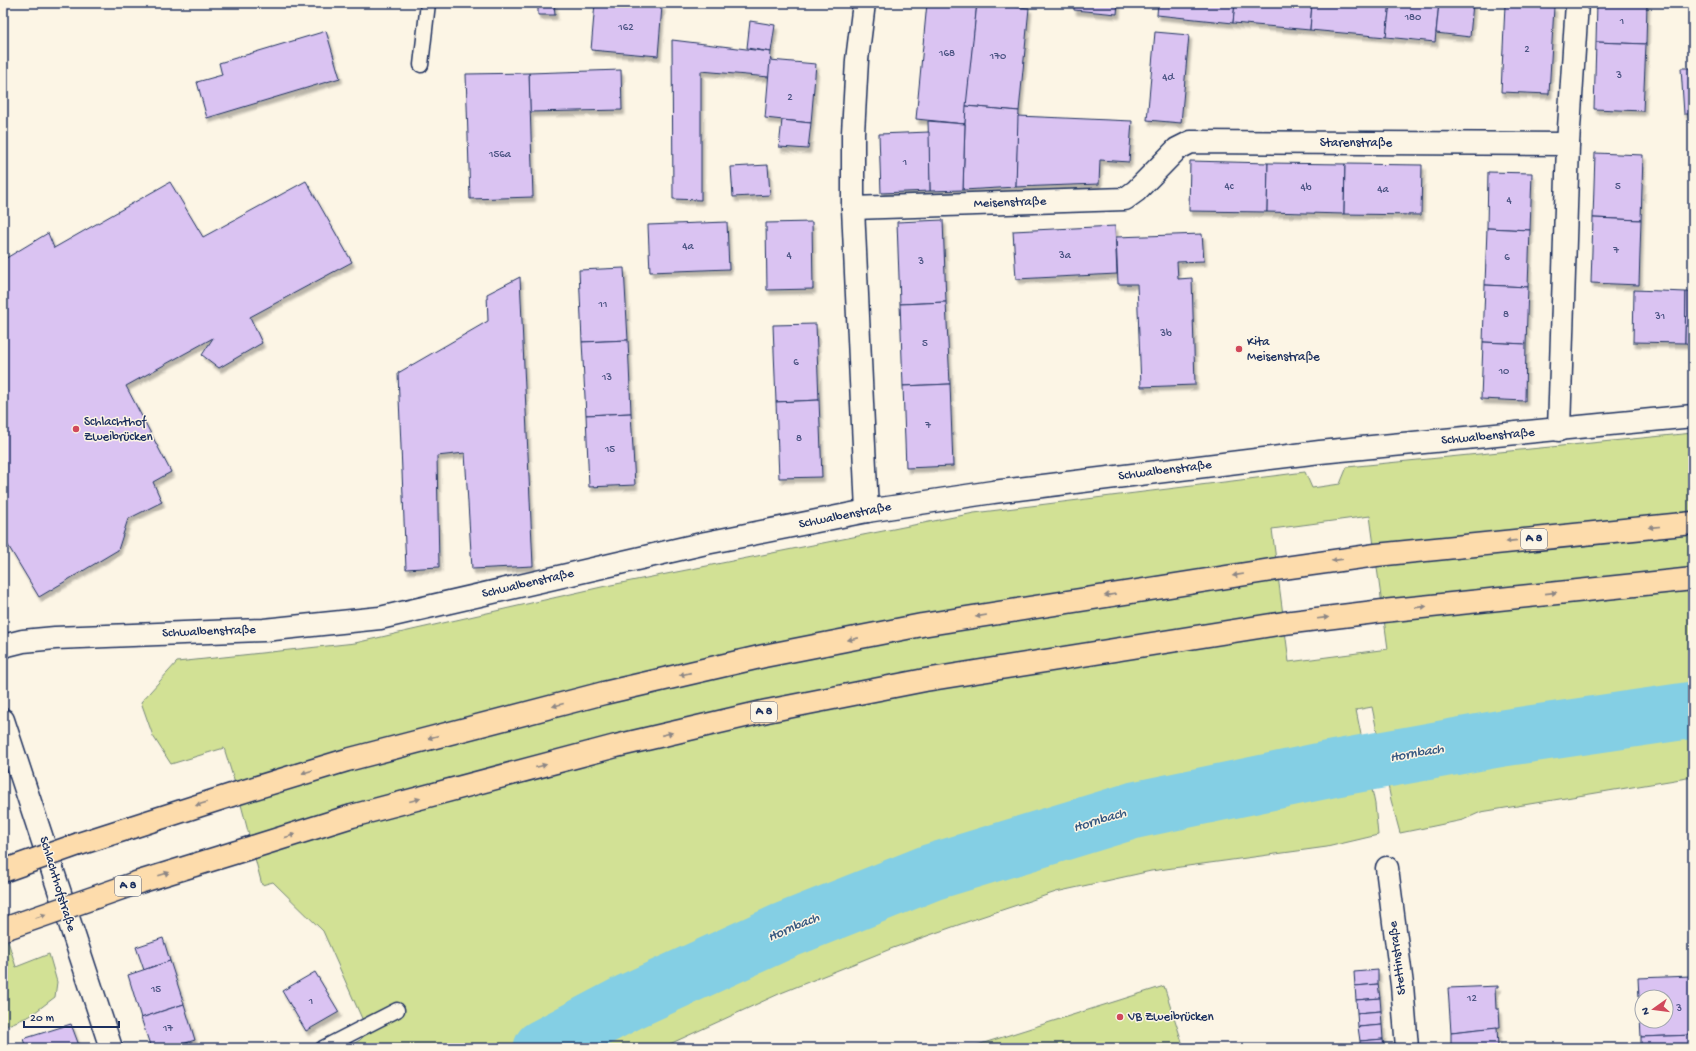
<svg xmlns="http://www.w3.org/2000/svg" width="1696" height="1051" font-family="'Gochi Hand',sans-serif">
	<defs>
		<filter id="shadow"><feDropShadow dx="2.5" dy="4.5" stdDeviation="1" flood-color="#0004"/></filter>
	</defs>
	<rect width="100%" height="100%" fill="#fcf5e5"/>
	<filter id="ink" filterUnits="userSpaceOnUse"><feTurbulence type="fractalNoise" baseFrequency=".025" numOctaves="2"/><feDisplacementMap in="SourceGraphic" scale="8" xChannelSelector="R" yChannelSelector="G"/><feConvolveMatrix kernelMatrix="1 2 1 2 8 2 1 2 1" color-interpolation-filters="sRGB"/></filter>
	<g filter="url(#ink)">
		<g fill="#d2e195" stroke="#76887a" fill-rule="evenodd">
			<path d="M1693,433V777L1481,812L1463,820L1400,833L1391,800L1372,707L1356,710L1375,804L1378,835L1327,847L1151,871L1056,892L978,918L893,948L781,993L661,1048H346L360,1040L368,1032L323,931L273,882L262,885L238,793L224,748L171,764L153,736L141,702L177,662L355,643L606,586L974,513L1305,472L1312,488L1340,484L1347,467ZM1370,516L1388,649L1289,662L1272,529Z"/>
			<path d="M3,925L16,967L49,954L57,982L55,997L30,1016L3,1027Z"/>
			<path d="M1164,986L1184,1048H968Z"/>
		</g>
		<g fill="none" stroke-linecap="round" stroke-linejoin="round">
			<path stroke="#84cfe4" stroke-width="57" d="M542,1048L629,1002L784,931L932,872L1135,810L1331,769L1503,738L1693,710"/>
		</g>
		<g fill="#dac3f2" stroke="#1b2f5e" fill-rule="evenodd" filter="url(#shadow)">
			<path d="M538,3H554L555,15H538Z"/>
			<path d="M595,3H628L662,6L658,56L591,50Z"/>
			<path d="M927,3H977L965,124L916,119Z"/>
			<path d="M977,3L1029,8L1019,111L966,106Z"/>
			<path d="M1074,3H1118L1117,14L1074,10Z"/>
			<path d="M1158,3H1235L1233,23L1157,15Z"/>
			<path d="M1235,3H1312L1310,30L1233,23Z"/>
			<path d="M1312,3H1390L1386,37L1310,30Z"/>
			<path d="M1390,3H1439L1435,42L1386,37Z"/>
			<path d="M1439,3H1473L1470,37L1436,33Z"/>
			<path d="M1597,3H1647L1646,44L1596,42Z"/>
			<path d="M1505,5L1554,7L1549,94L1501,92Z"/>
			<path d="M750,21L775,25L771,52L747,48Z"/>
			<path d="M326,31L340,78L207,118L197,82L222,75L219,63Z"/>
			<path d="M1155,32L1189,35L1181,123L1147,120Z"/>
			<path d="M672,40L771,52L769,77L701,71V200L673,199Z"/>
			<path d="M1596,42L1646,44L1643,111L1594,109Z"/>
			<path d="M770,60L816,64L811,123L765,118Z"/>
			<path d="M1681,68H1693V114H1684Z"/>
			<path d="M621,70L622,110L530,112L529,73Z"/>
			<path d="M529,73L533,197L470,199L466,74Z"/>
			<path d="M966,106L1019,111L1016,187L963,190L965,124Z"/>
			<path d="M1018,116L1132,121L1129,162L1100,160L1099,184L1016,187Z"/>
			<path d="M782,120L811,123L808,149L779,147Z"/>
			<path d="M928,121L965,124L963,190L930,191Z"/>
			<path d="M929,132L930,191L881,193L879,134Z"/>
			<path d="M1595,153L1643,155L1641,220L1593,218Z"/>
			<path d="M1190,161L1268,163L1267,212L1189,211Z"/>
			<path d="M1268,163L1345,164L1344,214L1267,212Z"/>
			<path d="M1345,164L1422,165L1421,215L1344,214Z"/>
			<path d="M768,165L770,195L733,197L731,167Z"/>
			<path d="M1488,172L1532,173L1530,230L1487,228Z"/>
			<path d="M306,181L352,262L250,317L262,343L219,368L202,355L213,338L126,386L171,472L153,482L162,502L128,519L118,550L39,597L3,537V260L48,233L54,248L170,182L203,237Z"/>
			<path d="M1593,218L1641,220L1639,285L1591,283Z"/>
			<path d="M943,220L946,302L900,304L897,222Z"/>
			<path d="M727,222L729,269L650,272L648,225Z"/>
			<path d="M812,222L813,289L767,290L766,223Z"/>
			<path d="M1115,226L1117,274L1016,279L1013,231Z"/>
			<path d="M1487,228L1530,230L1528,287L1485,285Z"/>
			<path d="M1202,234L1204,261L1177,262L1178,279L1192,278L1195,385L1141,387L1137,284H1118L1116,237Z"/>
			<path d="M624,268L628,340L582,342L579,270Z"/>
			<path d="M520,277L533,566L472,569L465,453L437,456L439,567L406,569L398,373L488,321L487,294Z"/>
			<path d="M1485,285L1528,287L1526,344L1483,342Z"/>
			<path d="M1634,290L1686,292L1685,343L1633,342Z"/>
			<path d="M1686,292H1693V344L1685,343Z"/>
			<path d="M946,302L950,384L903,386L900,304Z"/>
			<path d="M816,324L819,400L776,402L773,325Z"/>
			<path d="M628,340L631,413L586,415L582,342Z"/>
			<path d="M1483,342L1526,344L1525,401L1481,399Z"/>
			<path d="M950,384L953,466L906,468L903,386Z"/>
			<path d="M819,400L822,477L779,478L776,402Z"/>
			<path d="M631,413L635,485L589,487L586,415Z"/>
			<path d="M163,938L170,961L144,970L136,947Z"/>
			<path d="M170,961L184,1004L141,1018L128,975Z"/>
			<path d="M1378,970V984L1355,986L1354,972Z"/>
			<path d="M315,972L339,1012L306,1031L282,991Z"/>
			<path d="M1691,976L1693,1035L1641,1037L1638,978ZM1642,997H1666V1021H1642Z"/>
			<path d="M1378,984L1380,998L1356,1000L1355,986Z"/>
			<path d="M1498,986V988H1495L1496,1009H1499L1500,1027L1451,1032L1448,988Z"/>
			<path d="M1380,998L1381,1011L1357,1013L1356,1000Z"/>
			<path d="M184,1004L195,1040L170,1048H151L141,1018Z"/>
			<path d="M1381,1011L1382,1025L1358,1027L1357,1013Z"/>
			<path d="M71,1024L80,1048H26L23,1039Z"/>
			<path d="M1382,1025L1383,1039L1360,1041L1358,1027Z"/>
			<path d="M1497,1027L1498,1048H1451V1032Z"/>
			<path d="M1693,1035V1048H1641V1037Z"/>
			<path d="M1383,1039L1384,1048H1360V1041Z"/>
		</g>
		<g fill="none" stroke-linecap="round" stroke-linejoin="round">
			<g stroke="#1b2f5e" stroke-width="17">
				<g id="service">
					<path d="M421,65L428,3"/>
					<path d="M323,1048L397,1010"/>
				</g>
			</g>
			<g stroke="#1b2f5e" stroke-width="25">
				<g id="minor">
					<path d="M864,3L857,60L853,133V208L867,511"/>
					<path d="M853,208L1125,199L1136,191L1177,149L1191,142L1568,144"/>
					<path d="M1559,430L1568,144L1577,3"/>
					<path d="M3,646L23,641L55,638L264,630L380,618L706,543L867,511L993,492L1320,452L1693,416"/>
					<path d="M3,720L111,1048"/>
					<path d="M1387,868L1402,985L1407,1048"/>
				</g>
			</g>
			<g stroke="#1b2f5e" stroke-width="25">
				<g id="motorway">
					<path d="M79,844L238,793L347,760L604,693L764,656L922,625L1277,569L1376,555L1693,523"/>
					<path d="M253,847L352,816L616,746L767,711L925,680L1284,623L1383,611L1693,579"/>
				</g>
			</g>
			<use href="#service" stroke="#fcf5e5" stroke-width="14"/>
			<use href="#minor" stroke="#fcf5e5" stroke-width="22"/>
			<use href="#motorway" stroke="#fddcac" stroke-width="22"/>
			<g stroke="#1b2f5e" stroke-width="25" stroke-linecap="butt">
				<g id="motorway-bridge">
					<path d="M3,871L79,844"/>
					<path d="M4,929L136,883L253,847"/>
				</g>
			</g>
			<use href="#motorway-bridge" stroke="#fddcac" stroke-width="22"/>
		</g>
		<defs><path id="oneway-solid" d="M-6-.8H1V-3.2L6.5 0L1 3.2V.8H-6Z"/></defs>
		<g fill="#8c8685">
			<use href="#oneway-solid" transform="translate(1654 527) rotate(175)"/>
			<use href="#oneway-solid" transform="translate(1511 541) rotate(174)"/>
			<use href="#oneway-solid" transform="translate(1337 560) rotate(172)"/>
			<use href="#oneway-solid" transform="translate(1238 575) rotate(171)"/>
			<use href="#oneway-solid" transform="translate(1551 593) rotate(-6)"/>
			<use href="#oneway-solid" transform="translate(1110 595) rotate(171)"/>
			<use href="#oneway-solid" transform="translate(1421 607) rotate(-6)"/>
			<use href="#oneway-solid" transform="translate(981 616) rotate(171)"/>
			<use href="#oneway-solid" transform="translate(1323 618) rotate(-7)"/>
			<use href="#oneway-solid" transform="translate(853 639) rotate(169)"/>
			<use href="#oneway-solid" transform="translate(685 674) rotate(167)"/>
			<use href="#oneway-solid" transform="translate(558 705) rotate(165)"/>
			<use href="#oneway-solid" transform="translate(667 734) rotate(-13)"/>
			<use href="#oneway-solid" transform="translate(433 737) rotate(165)"/>
			<use href="#oneway-solid" transform="translate(541 766) rotate(-15)"/>
			<use href="#oneway-solid" transform="translate(307 772) rotate(163)"/>
			<use href="#oneway-solid" transform="translate(415 800) rotate(-15)"/>
			<use href="#oneway-solid" transform="translate(201 804) rotate(162)"/>
			<use href="#oneway-solid" transform="translate(290 836) rotate(-17)"/>
			<use href="#oneway-solid" transform="translate(164 874) rotate(-17)"/>
			<use href="#oneway-solid" transform="translate(41 916) rotate(-19)"/>
		</g>
	</g>
	<g fill="#d1495b" stroke="#fcf5e5" stroke-width="1.5">
		<circle cx="1239" cy="349" r="4"/>
		<circle cx="76" cy="429" r="4"/>
		<circle cx="1120" cy="1017" r="4"/>
	</g>
	<g text-anchor="middle" dominant-baseline="central" stroke-width="3" stroke-linejoin="round" paint-order="stroke">
		<g font-size="11" fill="#4b5483">
			<text x="1413" y="18">180</text>
			<text x="1622" y="22">1</text>
			<text x="626" y="28">162</text>
			<text x="1527" y="50">2</text>
			<text x="947" y="54">168</text>
			<text x="998" y="57">170</text>
			<text x="1619" y="76">3</text>
			<text x="1168" y="78">4d</text>
			<text x="790" y="98">2</text>
			<text x="500" y="155">156a</text>
			<text x="905" y="163">1</text>
			<text x="1229" y="187">4c</text>
			<text x="1618" y="187">5</text>
			<text x="1306" y="188">4b</text>
			<text x="1383" y="190">4a</text>
			<text x="1509" y="201">4</text>
			<text x="688" y="247">4a</text>
			<text x="1616" y="251">7</text>
			<text x="789" y="256">4</text>
			<text x="1065" y="256">3a</text>
			<text x="1507" y="258">6</text>
			<text x="921" y="262">3</text>
			<text x="603" y="305">11</text>
			<text x="1506" y="315">8</text>
			<text x="1660" y="317">31</text>
			<text x="1166" y="334">3b</text>
			<text x="925" y="344">5</text>
			<text x="796" y="363">6</text>
			<text x="1504" y="372">10</text>
			<text x="607" y="378">13</text>
			<text x="928" y="426">7</text>
			<text x="799" y="439">8</text>
			<text x="610" y="450">15</text>
			<text x="156" y="990">15</text>
			<text x="1472" y="999">12</text>
			<text x="311" y="1002">1</text>
			<text x="1679" y="1009">3</text>
			<text x="168" y="1029">17</text>
		</g>
		<g fill="#fcf5e5" stroke="#5e6a86" stroke-width="1">
			<rect x="1521" y="529" width="26" height="20" rx="3"/>
			<rect x="751" y="702" width="26" height="20" rx="3"/>
			<rect x="115" y="876" width="26" height="20" rx="3"/>
		</g>
		<g font-size="12" font-weight="bold" fill="#1b2f5e">
			<text x="1534" y="539">A 8</text>
			<text x="764" y="712">A 8</text>
			<text x="128" y="886">A 8</text>
		</g>
		<g font-size="13" fill="#1b2f5e" stroke="#fcf5e5">
			<text x="1356" y="143">Starenstraße</text>
			<text transform="translate(1010 203) rotate(-2)">Meisenstraße</text>
			<text transform="translate(1488 437) rotate(-5)">Schwalbenstraße</text>
			<text transform="translate(1165 471) rotate(-7)">Schwalbenstraße</text>
			<text transform="translate(845 516) rotate(-11)">Schwalbenstraße</text>
			<text transform="translate(528 584) rotate(-13)">Schwalbenstraße</text>
			<text transform="translate(209 632) rotate(-2)">Schwalbenstraße</text>
			<text transform="translate(57 884) rotate(73)">Schlachthofstraße</text>
			<text transform="translate(1398 958) rotate(-97)">Stettinstraße</text>
		</g>
		<g font-size="13" fill="#1b2f5e" stroke="#fcf5e5" text-anchor="start">
			<text x="1247" y="342">Kita<tspan x="1247" dy="15">Meisenstraße</tspan></text>
			<text x="84" y="422">Schlachthof<tspan x="84" dy="15">Zweibrücken</tspan></text>
			<text x="1128" y="1017">VB Zweibrücken</text>
		</g>
		<g font-size="14" font-style="italic" fill="#355780" stroke="#fcf5e5">
			<text transform="translate(1417 754) rotate(-10)">Hornbach</text>
			<text transform="translate(1100 821) rotate(-17)">Hornbach</text>
			<text transform="translate(794 928) rotate(-23)">Hornbach</text>
		</g>
	</g>
	<rect width="1696" height="1051" fill="none" stroke="#fcf5e5" stroke-width="16"/>
	<rect x="8" y="8" width="1680" height="1035" fill="none" stroke="#1b2f5e" stroke-width="1.5" filter="url(#ink)"/>
	<g transform="translate(1654 1009) rotate(256)"><circle r="19" fill="#fcf5e5" stroke="#a2a6af"/>
	<path d="M0-3L7 15L0 10L-7 15Z" fill="#d1495b"/>
	<text y="-6" font-size="11" font-weight="bold" text-anchor="middle" fill="#1b2f5e">N</text>
	</g>
	<path d="M24 1021v6h95v-6" fill="none" stroke="#1b2f5e" stroke-width="2"/>
	<text x="30" y="1021" font-size="12" fill="#1b2f5e" stroke="#fcf5e5" stroke-width="3" paint-order="stroke">20 m</text>
</svg>
